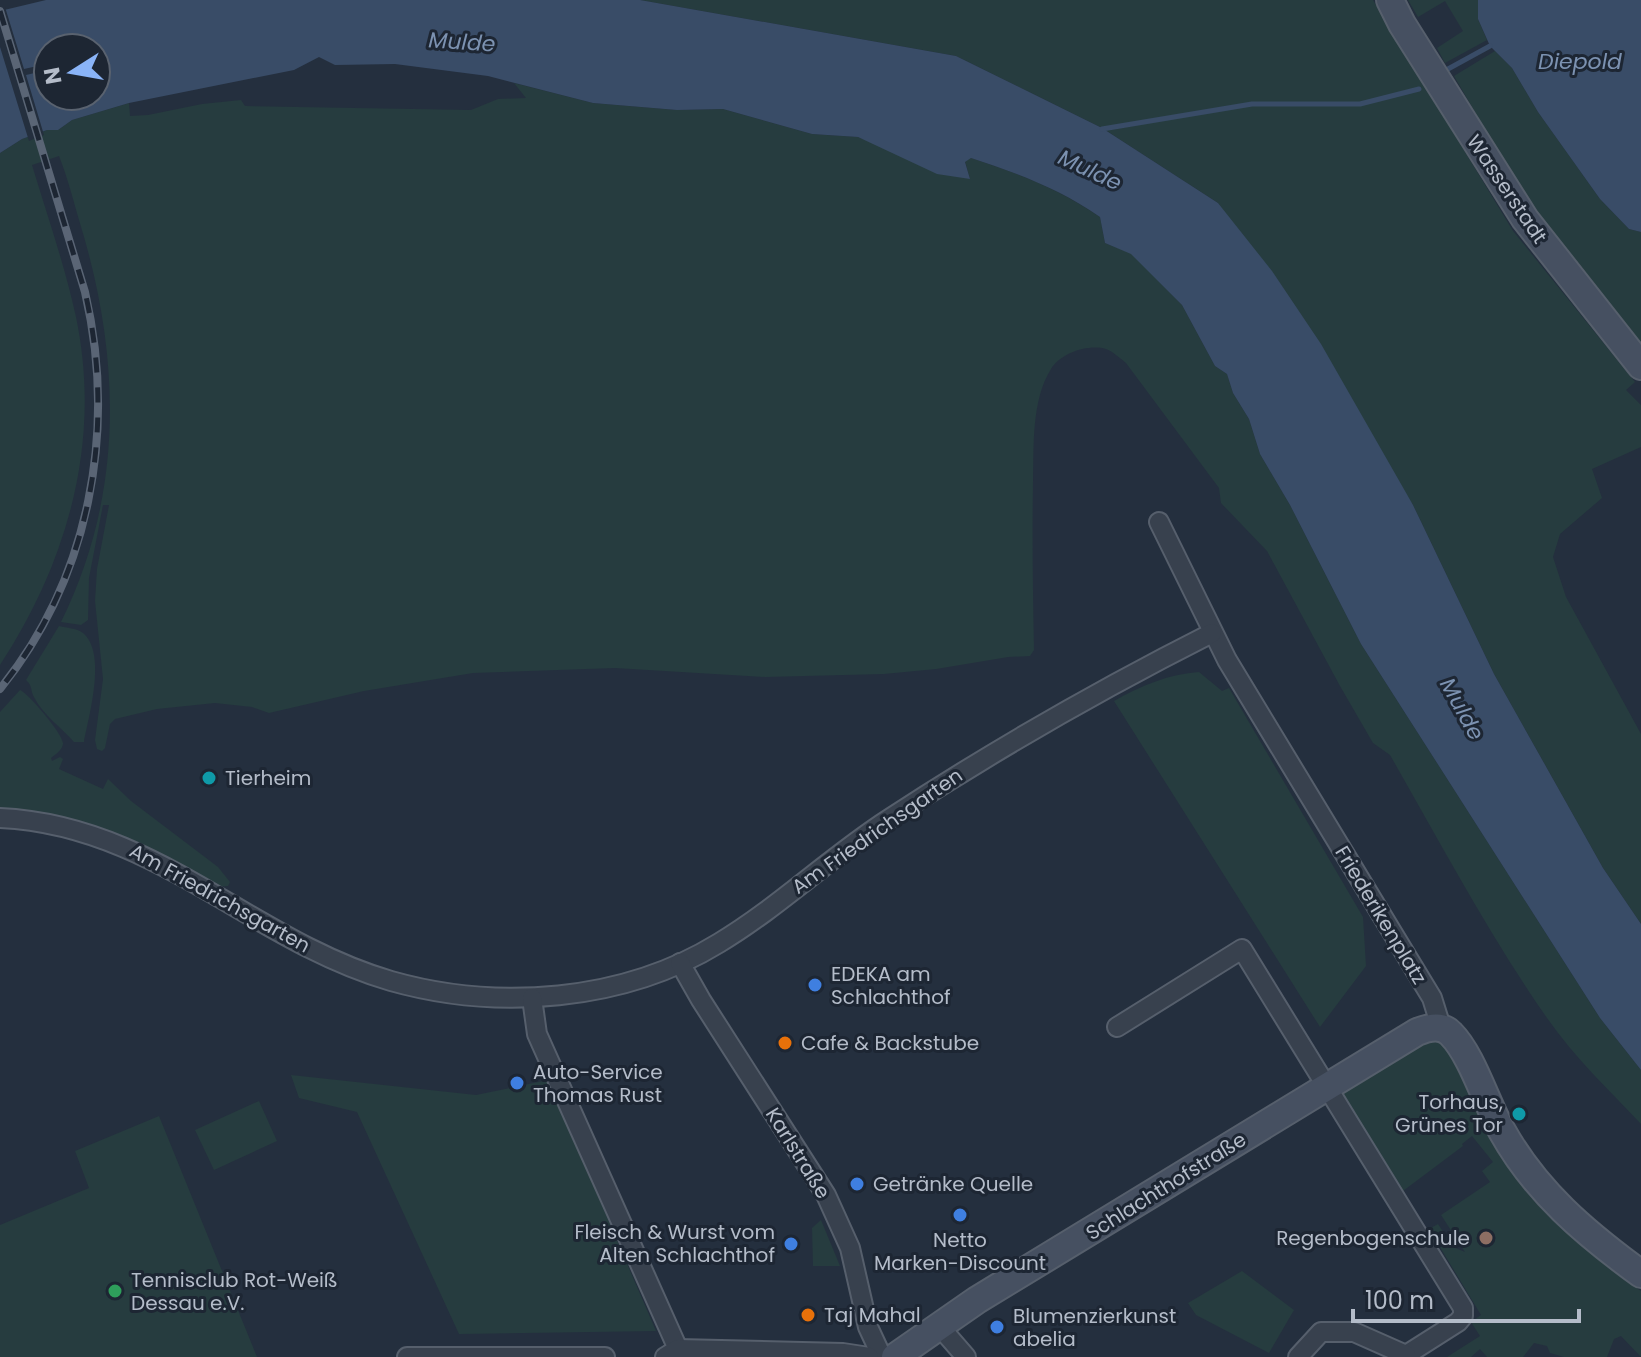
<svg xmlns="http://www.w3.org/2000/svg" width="1641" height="1357" font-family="Poppins,sans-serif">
	<rect width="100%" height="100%" fill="#242f3e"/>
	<g fill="#263c3f">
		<path d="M640,0H1373L1513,231L1635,382L1626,390L1641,405V447L1592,469L1602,498L1560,534L1553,557L1566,597L1641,734V924L1603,868L1494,674L1413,505L1218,203L1102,128L956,56Z"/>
		<path d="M1408,0H1478V19L1487,40L1445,63L1437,48L1463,31L1445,1L1418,17Z"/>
		<path d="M1495,51L1512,68L1538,112L1600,199L1629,229L1641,232V342L1531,208L1454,76Z"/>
		<path d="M514,83L593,103L677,110L723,109L812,134L858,137L970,179L965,161L971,158C1017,173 1059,189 1100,217L1105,243L1131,253L1182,305L1215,366L1227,374L1233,393L1249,419L1260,454L1290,505L1361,644L1600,1018L1641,1070V1124C1609,1090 1574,1057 1547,1018C1489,935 1441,844 1390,755L1373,743L1340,686L1267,551L1221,503L1219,488L1126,363C1120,358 1112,351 1106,349C1088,344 1061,353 1051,369C1031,401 1034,447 1033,484C1032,539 1033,595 1034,650L1030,656L1008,657L936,669L884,674L765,677L615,668L473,673L364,691L269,713L252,707L215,703L157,709L115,719L110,724L105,748L102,751L97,749L95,740L103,679L95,601L97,569L109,505H103L89,578L88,620L81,625L61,622C125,492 121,356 79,220C73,199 67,176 59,156L32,165C47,215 65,266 76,317C102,441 68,561 0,665V153L22,139L47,130H58L72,120L129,103L130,116L148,115L202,104L241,100L245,106L471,110L498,99L526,98Z"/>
		<path d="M59,626C67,628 76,628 83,633C107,653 89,715 84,742H74C62,728 42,714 34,697C30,690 33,686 26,680Z"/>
		<path d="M1199,672L1222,691L1229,688L1363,917L1366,966L1320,1027L1114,701C1140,686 1169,674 1199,672Z"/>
		<path d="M20,690C28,693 64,735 63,744C62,750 56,754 51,758L52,761L60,757L63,759L59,769L103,789L108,779L131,801L218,867L230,882L228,886L217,887C149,847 81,814 0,810V712Z"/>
		<path d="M1433,1038L1443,1041L1451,1049L1513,1164L1511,1172C1547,1222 1592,1255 1641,1291V1357L1621,1336L1614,1339L1607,1357H1564L1550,1353L1547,1346L1534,1343L1523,1357H1487L1480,1349L1471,1357H1447L1480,1336L1471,1322L1481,1315L1429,1229L1438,1224L1453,1247L1465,1252L1441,1215L1490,1182L1482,1171L1493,1162L1472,1136L1462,1144L1463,1146L1399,1194L1338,1097L1339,1087Z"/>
		<path d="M291,1075L476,1095L548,1080L656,1331L459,1334L357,1112L299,1098Z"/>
		<path d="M259,1101L277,1141L214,1170L195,1130Z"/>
		<path d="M159,1116L257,1357H0V1225L89,1188L75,1151Z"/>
		<path d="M821,1220L840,1266H813L812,1228Z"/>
		<path d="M1242,1271L1294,1310L1269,1353L1196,1315L1188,1303Z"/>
	</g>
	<g fill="#394c67" fill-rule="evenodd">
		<path d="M46,0H640L956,56L1102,128L1218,203L1272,271L1321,344L1413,505L1494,674L1603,868L1641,924V1070L1600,1018L1361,644L1290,505L1260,454L1249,419L1233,393L1227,374L1215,366L1182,305L1131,254L1105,243L1100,217C1060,189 1017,173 971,158L965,162L970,179L937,174L858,137L812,134L723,109L677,110L593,103L488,76L395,64L335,65L319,57L294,70L129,103L72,120L58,130H47L22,139L0,153V11ZM48,48H96V96H48Z"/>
		<path d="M1478,0H1641V232L1629,229L1600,199L1538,112L1512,68L1490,46L1478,19Z"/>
	</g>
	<path fill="#242f3e" d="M0,7H5L24,69L42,65L43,71L26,75L44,135L29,141L0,47Z"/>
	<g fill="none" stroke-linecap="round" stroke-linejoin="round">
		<g stroke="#394c67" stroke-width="5">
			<path d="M1448,69L1490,46"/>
			<path d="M1102,129L1252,104H1360L1419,89"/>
		</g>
		<g stroke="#565f6c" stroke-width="22">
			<g id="minor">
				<path d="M1159,522L1227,660L1432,998L1441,1027"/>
				<path d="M0,818C155,825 250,940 391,981C497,1011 623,1002 719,943C779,907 830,857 889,819C993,751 1101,689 1212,633"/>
				<path d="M680,963L701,1000L826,1195L850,1248L868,1327L882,1357"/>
				<path d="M532,998L537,1034L678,1349"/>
				<path d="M1117,1027L1242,949L1463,1308V1316L1458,1322L1406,1355"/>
				<path d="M940,1327L966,1357"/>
				<path d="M407,1357H605"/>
				<path d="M665,1357L678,1349L843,1353L869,1357"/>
				<path d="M1298,1357L1321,1332H1354L1406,1355"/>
			</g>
		</g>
		<g stroke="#565f6c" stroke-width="30">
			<g id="secondary">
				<path d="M1390,0L1402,24L1525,219L1641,366"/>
				<path d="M895,1357L977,1300L1417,1032C1429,1027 1442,1024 1451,1034C1472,1055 1486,1103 1502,1131C1536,1192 1585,1233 1641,1274"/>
			</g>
		</g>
		<use href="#minor" stroke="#38414e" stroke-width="18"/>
		<use href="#secondary" stroke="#465061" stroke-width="26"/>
		<g stroke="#5a6575" stroke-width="8">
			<path id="rail" d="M0,11L85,292C117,430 90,578 0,689"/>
		</g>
		<use href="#rail" stroke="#1d2633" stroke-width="5" stroke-dasharray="15" stroke-linecap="butt"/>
	</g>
	<g fill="#0f9aa8" stroke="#1d2633" stroke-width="3">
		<circle cx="209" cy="778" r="8"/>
		<circle cx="1519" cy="1114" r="8"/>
	</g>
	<g fill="#3f7fe0" stroke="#1d2633" stroke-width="3">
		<circle cx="815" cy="985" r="8"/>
		<circle cx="517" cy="1083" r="8"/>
		<circle cx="857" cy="1184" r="8"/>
		<circle cx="960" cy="1215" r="8"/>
		<circle cx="791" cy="1244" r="8"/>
		<circle cx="997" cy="1327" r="8"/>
	</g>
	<g fill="#e8710a" stroke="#1d2633" stroke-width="3">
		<circle cx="785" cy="1043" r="8"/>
		<circle cx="808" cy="1315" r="8"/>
	</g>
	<circle fill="#8d6e63" stroke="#1d2633" stroke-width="3" cx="1486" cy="1238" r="8"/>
	<circle fill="#2e9e5b" stroke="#1d2633" stroke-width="3" cx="115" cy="1291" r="8"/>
	<g text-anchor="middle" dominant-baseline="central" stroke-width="6" stroke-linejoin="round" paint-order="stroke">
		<g font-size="20" fill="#b4bcc9" stroke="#1d2633">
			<text transform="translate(1507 189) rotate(56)">Wasserstadt</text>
			<text transform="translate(877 831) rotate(-35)">Am Friedrichsgarten</text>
			<text transform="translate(220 898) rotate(29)">Am Friedrichsgarten</text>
			<text transform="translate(1381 915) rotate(59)">Friederikenplatz</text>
			<text transform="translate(798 1153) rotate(58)">Karlstraße</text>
			<text transform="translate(1166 1186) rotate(-32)">Schlachthofstraße</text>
		</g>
		<g font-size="20" fill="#b4bcc9" stroke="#1d2633" text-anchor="start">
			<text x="225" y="778">Tierheim</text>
			<text x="831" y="974">EDEKA am<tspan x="831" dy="23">Schlachthof</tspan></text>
			<text x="801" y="1043">Cafe &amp; Backstube</text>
			<text x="533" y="1072">Auto-Service<tspan x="533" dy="23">Thomas Rust</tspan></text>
			<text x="1503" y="1102" text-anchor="end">Torhaus,<tspan x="1503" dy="23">Grünes Tor</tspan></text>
			<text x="873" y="1184">Getränke Quelle</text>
			<text x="775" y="1232" text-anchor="end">Fleisch &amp; Wurst vom<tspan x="775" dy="23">Alten Schlachthof</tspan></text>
			<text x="1470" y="1238" text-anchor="end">Regenbogenschule</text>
			<text x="960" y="1240" text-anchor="middle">Netto<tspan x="960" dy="23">Marken-Discount</tspan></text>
			<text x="131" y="1280">Tennisclub Rot-Weiß<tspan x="131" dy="23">Dessau e.V.</tspan></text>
			<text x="824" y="1315">Taj Mahal</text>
			<text x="1013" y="1316">Blumenzierkunst<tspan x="1013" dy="23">abelia</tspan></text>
		</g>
		<g font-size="22" font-style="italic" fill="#7c92b1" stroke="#1d2633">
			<text transform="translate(462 42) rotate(4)">Mulde</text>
			<text x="1580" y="61">Diepold</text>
			<text transform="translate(1090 170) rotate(25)">Mulde</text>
			<text transform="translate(1462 709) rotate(61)">Mulde</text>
		</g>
	</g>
	<g transform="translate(72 72) rotate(259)"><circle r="38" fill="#1d2633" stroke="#59626f" stroke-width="2"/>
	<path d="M0-6L14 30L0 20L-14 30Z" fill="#8ab4f8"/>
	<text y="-12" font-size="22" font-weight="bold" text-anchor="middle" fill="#b4bcc9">N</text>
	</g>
	<path d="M1353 1309v12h226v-12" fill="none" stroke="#b4bcc9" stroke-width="4"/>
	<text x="1365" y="1309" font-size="24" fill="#b4bcc9" stroke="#1d2633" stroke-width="6" paint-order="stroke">100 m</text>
</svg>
